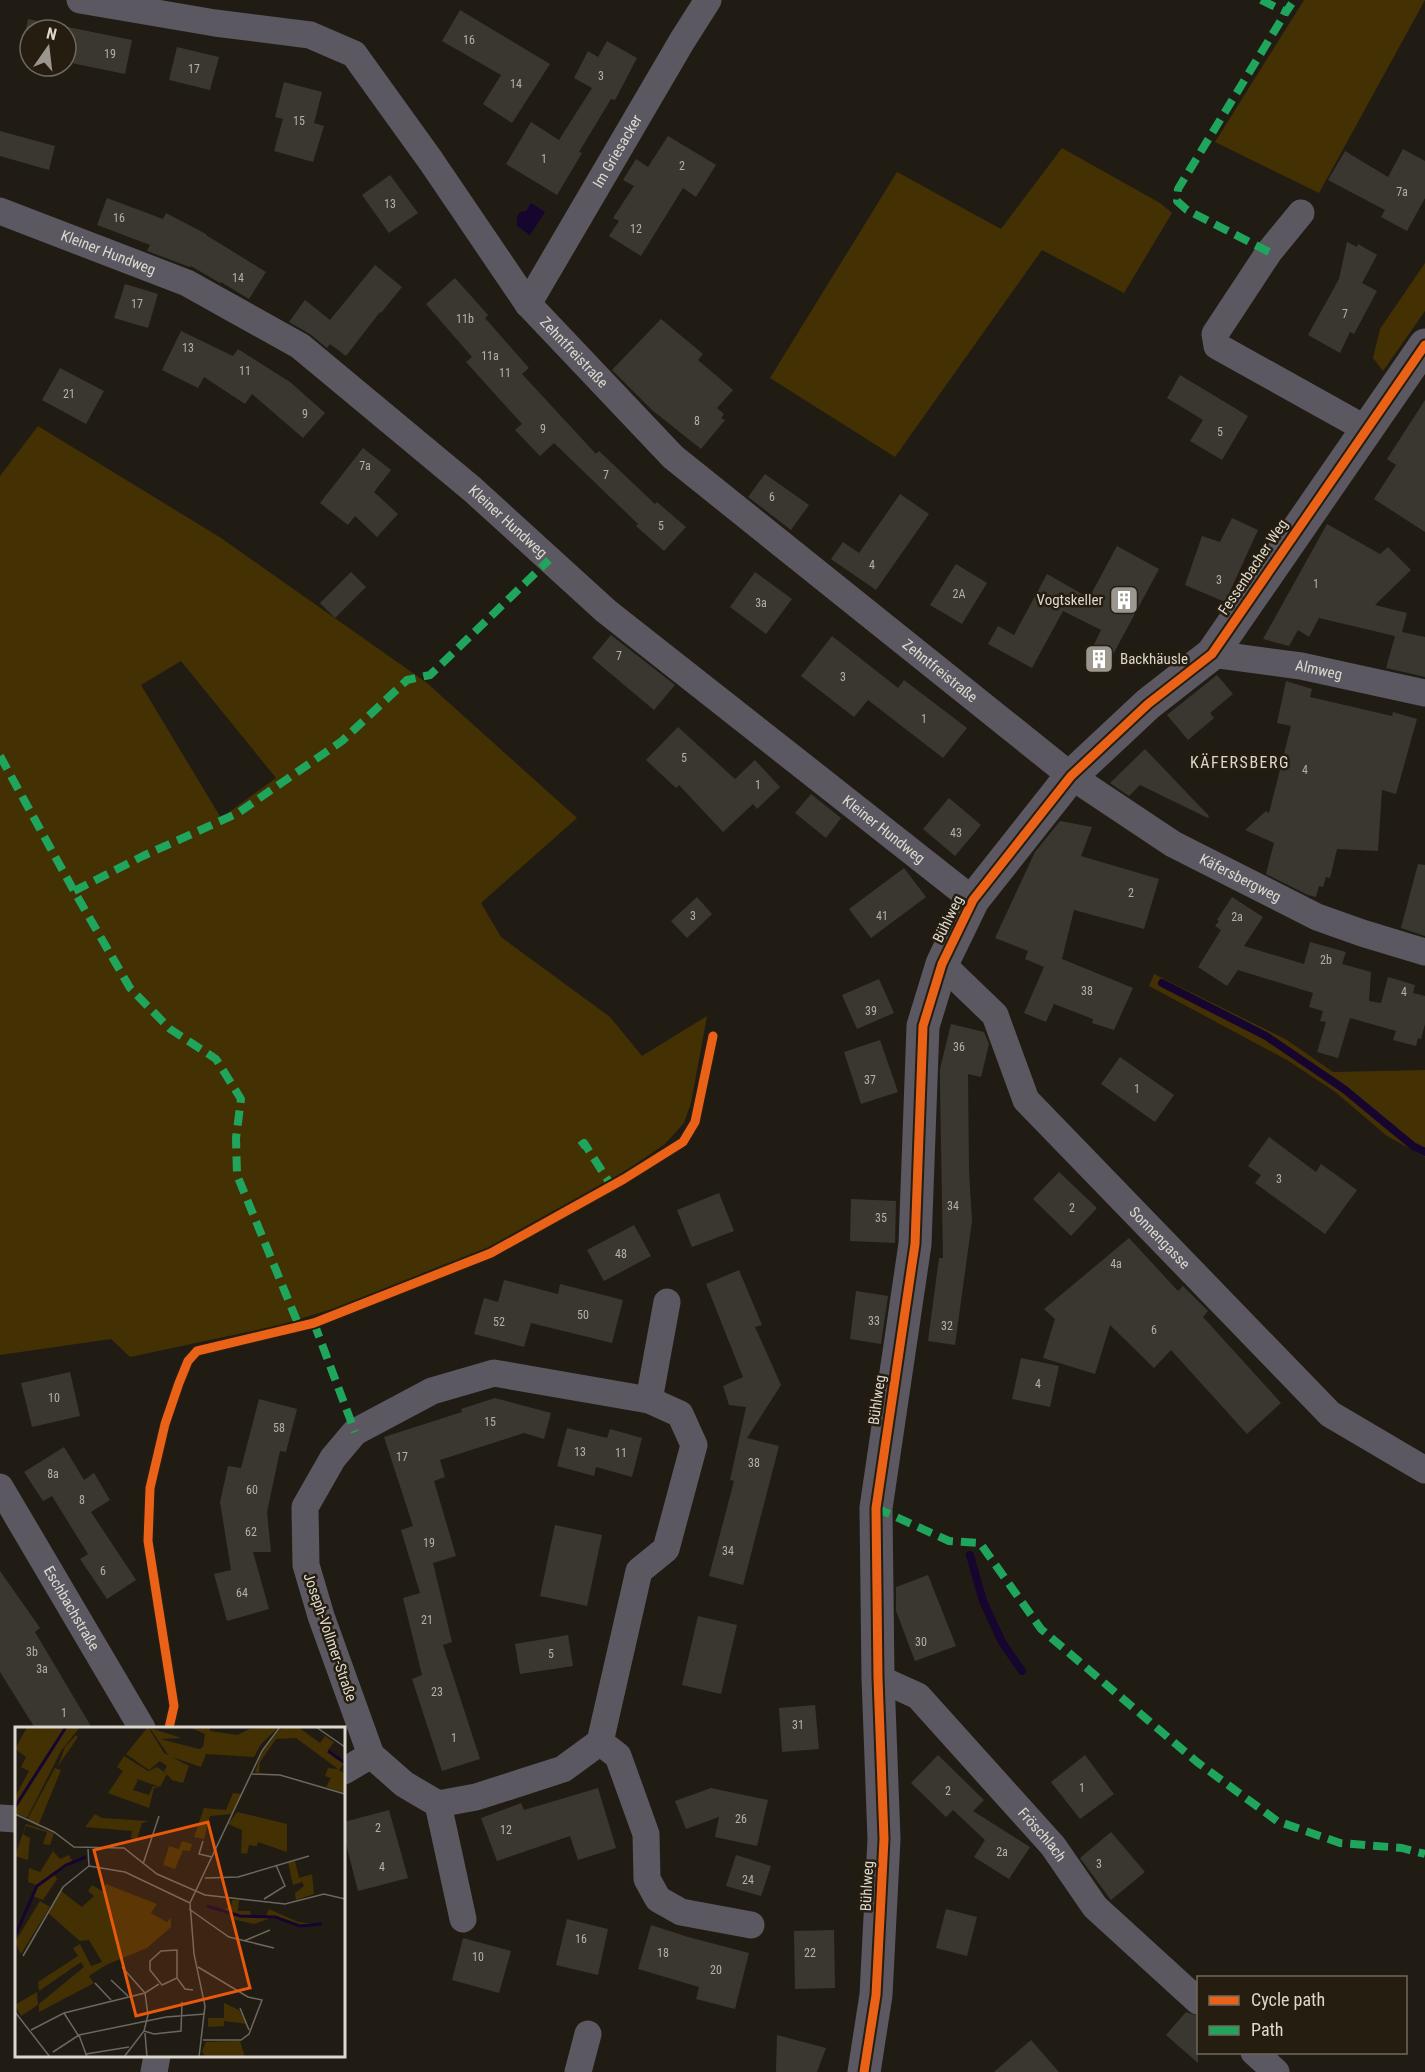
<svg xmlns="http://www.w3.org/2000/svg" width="1425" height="2072" font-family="'Roboto Condensed',sans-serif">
	<rect width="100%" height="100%" fill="#201c14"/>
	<g fill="#433104" fill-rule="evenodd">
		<path d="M1304,0H1425L1319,193L1215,142Z"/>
		<path d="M1062,148L1160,203L1172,213L1124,293L1042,250L895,457L770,378L897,172L1001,229Z"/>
		<path d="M1425,263V311L1383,371L1373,358L1380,329Z"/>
		<path d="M38,426L221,538L427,683L577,818L481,903L501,937L610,1017L642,1056L707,1016L691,1103L684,1123L665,1144L630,1168L554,1214L497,1244L339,1307L276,1326L130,1357L111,1339L0,1355V476ZM181,661L276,778L221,818L141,685Z"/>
		<path d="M1154,974L1287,1040L1333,1072L1425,1070V1157L1387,1136L1334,1091L1287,1060L1149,986Z"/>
	</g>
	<path fill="#15052f" d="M531,203L545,212L530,235L517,226V217L520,212L526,211Z"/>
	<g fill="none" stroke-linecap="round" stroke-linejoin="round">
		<g stroke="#15052f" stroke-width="8">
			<path d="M1162,983L1266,1036L1344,1089L1413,1146L1425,1152"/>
			<path d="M970,1555L983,1601L1002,1642L1022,1671"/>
		</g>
	</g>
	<g fill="#3a3731">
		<path d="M460,10L550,64L512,123L483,104L501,75L442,41Z"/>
		<path d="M28,19L132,40L125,74L66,62V30H30V54L21,53Z"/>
		<path d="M607,41L637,58L615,100L611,99L579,152L582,153L557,195L506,164L531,122L559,140L592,88L574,78L588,51L598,57Z"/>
		<path d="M177,47L219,57L210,90L169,80Z"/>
		<path d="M284,82L322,92L314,123L324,126L313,162L274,151L283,119L275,117Z"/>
		<path d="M0,131L55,146L49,170L0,156Z"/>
		<path d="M668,136L716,165L696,197L683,188L641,256L609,236L619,221L613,218L634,186L623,180L636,159L648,167Z"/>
		<path d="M1403,149L1425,161V198L1407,231L1381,217L1385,210L1328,180L1345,151L1388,177Z"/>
		<path d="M390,175L418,213L389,233L362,195Z"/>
		<path d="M107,198L163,219L166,213L206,234V235L266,272L249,299L221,282L220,283L191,266L190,267L147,251L150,245L97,225Z"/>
		<path d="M1347,242L1357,247L1358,244L1377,255L1362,283L1377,291L1354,334L1350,332L1340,353L1308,335L1339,279Z"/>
		<path d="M375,265L402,287L381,313L380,312L346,356L330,344L327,348L310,334L289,322L305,300L330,320Z"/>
		<path d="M455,278L488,315L485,318L529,368L522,374L596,454L599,451L655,504L657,502L686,527L664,551L636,526L638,524L554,443L540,456L515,430L522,424L466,362L472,357L426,304Z"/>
		<path d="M125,284L158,294L148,328L114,318Z"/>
		<path d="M661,319L703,354L698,360L733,390L717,408L724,414L721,418L725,420L701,449L652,410L612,370Z"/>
		<path d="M181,331L233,356L238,349L290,382L325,413L303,438L252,394L245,404L204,377L198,388L162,370Z"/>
		<path d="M60,368L104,391L86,424L42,400Z"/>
		<path d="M1180,375L1248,416L1222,460L1190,441L1203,420L1167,398Z"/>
		<path d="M1425,400V532L1374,499L1396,465L1387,459Z"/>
		<path d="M363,448L391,470L374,492L398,514L377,537L355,516L348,525L320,503Z"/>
		<path d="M765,474L809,505L791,530L748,497Z"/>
		<path d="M900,494L929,514L876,590L831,559L843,542L859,553Z"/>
		<path d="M1232,518L1258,530L1225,602L1185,585L1202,536L1220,542Z"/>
		<path d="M1327,524L1380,554L1388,547L1411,570L1375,605L1407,613L1402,632L1425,637V677L1386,668L1395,636L1319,618L1309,637L1298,630L1289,646L1263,639Z"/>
		<path d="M1117,546L1159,569L1103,673L1084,665L1101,630L1063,611L1032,668L988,644L998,626L1014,635L1047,574L1089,598Z"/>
		<path d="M956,564L987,583L962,624L930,605Z"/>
		<path d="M351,572L366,587L335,618L320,603Z"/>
		<path d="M755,572L792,599L766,634L730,607Z"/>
		<path d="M611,635L675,685L654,710L592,658Z"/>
		<path d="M832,636L898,688L904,680L967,728L943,758L868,700L854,717L801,676Z"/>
		<path d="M1217,675L1233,694L1210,713L1214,718L1188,740L1167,715Z"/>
		<path d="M1286,681L1312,689L1310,697L1392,716L1393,712L1417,719L1396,794L1382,790L1378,851L1337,849L1330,878L1326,877L1323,887L1319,886L1316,897L1308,895L1266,874L1274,843L1245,830L1266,811L1269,813L1291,726L1277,723Z"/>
		<path d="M678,727L735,779L755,760L780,787L757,809L753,804L723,832L679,785L676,788L646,760Z"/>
		<path d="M1145,749L1209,816L1208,818L1140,785L1129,796L1110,783Z"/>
		<path d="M811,794L841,818L826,838L795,813Z"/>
		<path d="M949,798L981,825L955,856L923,829Z"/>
		<path d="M1060,821L1092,827L1081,856L1159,879L1144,929L1074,910L1062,959L1133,988L1114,1030L1092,1023L1093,1019L1054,1004L1046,1022L1024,1013L1044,967L1025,959L1028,951L995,938L1035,852Z"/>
		<path d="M1418,864L1425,865V936L1401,928Z"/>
		<path d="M904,868L926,897L871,938L849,909Z"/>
		<path d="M697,897L712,914L687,938L671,921Z"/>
		<path d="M1232,897L1263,917L1244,946L1304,964L1310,942L1346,952L1342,964L1371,972L1369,1001L1381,1003L1388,977L1415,985L1413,993L1425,996V1024L1421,1039L1418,1038L1416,1046L1393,1040L1396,1031L1350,1018L1338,1058L1317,1052L1326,1022L1320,1021L1323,1011L1309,1007L1313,993L1238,970L1227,986L1198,967L1221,930L1215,926L1219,921L1217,920Z"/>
		<path d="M879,979L894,1013L857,1029L842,995Z"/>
		<path d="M951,1024L984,1032L989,1044L981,1077L968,1074L969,1171L972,1221L955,1345L928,1341L939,1258H943L940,1084V1069Z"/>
		<path d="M880,1040L898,1092L861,1104L844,1052Z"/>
		<path d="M1120,1057L1174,1095L1155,1122L1101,1084Z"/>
		<path d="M1269,1137L1316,1172L1321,1164L1357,1190L1325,1234L1255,1183L1261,1175L1248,1166Z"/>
		<path d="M1059,1172L1097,1208L1071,1236L1033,1199Z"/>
		<path d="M719,1193L734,1231L692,1247L677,1210Z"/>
		<path d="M851,1199L896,1201L895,1243L850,1241Z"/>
		<path d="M634,1225L651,1256L604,1281L587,1250Z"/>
		<path d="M1129,1238L1178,1291L1183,1286L1208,1311L1203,1317L1281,1403L1247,1434L1171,1350L1154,1368L1110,1325L1095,1374L1043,1358L1055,1319L1044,1309Z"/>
		<path d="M739,1270L762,1325L755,1327L781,1385L747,1438L779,1446L743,1585L709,1576L734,1481L730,1480L746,1407L729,1405L723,1386L743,1377L706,1284Z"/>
		<path d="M504,1280L558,1294L560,1284L623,1300L612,1343L531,1323L524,1347L474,1334L484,1298L498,1302Z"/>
		<path d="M856,1291L888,1296L881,1344L850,1339Z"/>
		<path d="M1021,1358L1059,1366L1050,1407L1012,1399Z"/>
		<path d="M70,1372L80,1416L32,1427L21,1383Z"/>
		<path d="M495,1398L551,1413L544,1439L524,1433L440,1460L445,1477L434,1481L456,1556L433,1563L452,1642L443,1645L480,1759L442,1771L412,1679L422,1675L403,1598L420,1593L401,1530L413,1526L384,1437L462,1412L461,1409Z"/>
		<path d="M259,1399L297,1409L286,1452L280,1451L267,1512L271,1552H253L269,1609L227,1621L214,1574L231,1570L220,1502L228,1466L241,1468Z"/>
		<path d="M567,1428L607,1438L610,1429L642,1438L632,1477L596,1467L594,1476L557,1466Z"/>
		<path d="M64,1447L84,1480L94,1473L110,1500L91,1512L136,1580L107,1599L80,1559L88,1554L52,1496L43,1501L24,1472Z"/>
		<path d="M555,1525L602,1535L587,1606L540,1596Z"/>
		<path d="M0,1571L40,1628L35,1632L92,1728H35L0,1672Z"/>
		<path d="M928,1575L956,1646L915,1661L896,1611V1587Z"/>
		<path d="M698,1616L737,1625L721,1694L682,1685Z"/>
		<path d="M568,1635L573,1666L520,1674L515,1644Z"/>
		<path d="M815,1705L819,1749L782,1752L779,1708Z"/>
		<path d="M938,1755L984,1800L973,1811L1030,1847L1009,1879L974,1857L985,1840L953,1810L946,1817L911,1783Z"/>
		<path d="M1085,1755L1114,1794L1080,1819L1051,1782Z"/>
		<path d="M598,1788L616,1848L578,1860L570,1836L497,1861L481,1818L521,1803L524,1810Z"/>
		<path d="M711,1788L768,1800L757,1846L715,1837L719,1817L686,1829L675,1801Z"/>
		<path d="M389,1810L408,1878L358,1891L344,1836V1822Z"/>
		<path d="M1111,1832L1145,1872L1111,1900L1080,1858Z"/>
		<path d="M736,1855L771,1866L761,1896L726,1886Z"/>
		<path d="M946,1909L977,1917L967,1956L936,1948Z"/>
		<path d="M567,1919L608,1929L598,1975L556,1965Z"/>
		<path d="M651,1925L688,1937L749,1953L735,2009L696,1999L699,1987L638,1969Z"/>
		<path d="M834,1930L835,1988L795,1989L794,1931Z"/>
		<path d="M463,1938L511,1951L499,1993L452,1980Z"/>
		<path d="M1186,2012L1198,2016V2063L1166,2035Z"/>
		<path d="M777,2035L826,2048L817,2072H776Z"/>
		<path d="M1031,2040L1059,2072H994Z"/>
	</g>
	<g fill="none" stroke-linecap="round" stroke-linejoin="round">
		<g stroke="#5b5861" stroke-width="27">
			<path id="s1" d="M80,0L215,23L310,35L354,54L431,161L528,304L673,457L1071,776L1173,844L1317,917L1362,933L1425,952"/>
			<path id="s2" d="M0,211L187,283L300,346L472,489L606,611L973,900"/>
			<path d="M1301,213L1269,252L1215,334L1217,346L1366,429"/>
			<path id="s3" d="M528,304L682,41L708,0"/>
			<path id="s4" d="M1212,654L1301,666L1425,693"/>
			<path id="s5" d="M942,964L995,1015L1026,1100L1330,1414L1425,1470"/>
			<path d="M494,1373L649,1400L680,1414L694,1445L666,1549L639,1571L600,1742L563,1769L476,1797L438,1804L404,1784L371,1755L321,1616L306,1565L305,1507L333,1458L355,1432L432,1391Z"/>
			<path d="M649,1400L667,1302"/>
			<path id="s6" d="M0,1487L142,1728"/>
			<path id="s7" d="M878,1678L918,1696L1053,1846L1095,1907L1198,2001"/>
			<path d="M600,1742L618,1756L646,1834L647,1879L658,1899L681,1912L751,1925"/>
			<path d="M344,1771L371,1755"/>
			<path d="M438,1804L463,1919"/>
			<path d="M0,1818L16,1819"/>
			<path d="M1254,2052L1276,2072"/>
			<path d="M154,2072L157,2056"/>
			<path d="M578,2072L588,2034"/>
		</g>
		<path stroke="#5b5861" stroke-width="33" d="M864,2072L876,1995L884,1839L878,1678L876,1508L915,1244L923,1026L942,964L973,900L1071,776L1148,704L1212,654L1425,345"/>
		<g stroke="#20a55d" stroke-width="8" stroke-dasharray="15 8" stroke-linecap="butt">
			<path d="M1261,0L1286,12L1294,0"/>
			<path d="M1269,252L1187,210L1177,201L1178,189L1286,12"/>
			<path d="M0,756L74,891L130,988L170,1029L216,1059L241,1099L236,1138L237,1175L299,1326"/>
			<path d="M74,891L143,856L238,813L342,741L407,680L430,675L549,560"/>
			<path d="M580,1146L584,1143L611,1185"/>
			<path d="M314,1323L355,1432"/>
			<path d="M876,1508L949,1541L980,1543L1041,1629L1197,1762L1277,1821L1340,1843L1402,1848L1425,1854"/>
		</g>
		<g stroke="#251d0f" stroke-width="13">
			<g id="cycleway">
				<path d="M169,1728L174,1706L148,1541L150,1488L165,1424L179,1383L188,1361L197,1351L314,1323L491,1253L624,1179L683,1142L695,1122L713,1036"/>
				<path d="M864,2072L876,1995L884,1839L878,1678L876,1508L915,1244L923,1026L942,964L973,900L1071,776L1148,704L1212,654L1425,345"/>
			</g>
		</g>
		<use href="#cycleway" stroke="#ea6118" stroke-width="9"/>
	</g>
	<defs>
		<g id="building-square" transform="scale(1.5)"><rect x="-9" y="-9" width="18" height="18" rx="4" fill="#9b968e" stroke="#251d0f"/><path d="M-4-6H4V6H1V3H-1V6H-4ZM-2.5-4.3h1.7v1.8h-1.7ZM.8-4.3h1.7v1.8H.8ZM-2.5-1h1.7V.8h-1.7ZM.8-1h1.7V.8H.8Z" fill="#fff"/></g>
	</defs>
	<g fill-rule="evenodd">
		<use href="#building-square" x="1124" y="600"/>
		<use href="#building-square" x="1099" y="659"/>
	</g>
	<g text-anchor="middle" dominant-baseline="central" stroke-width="5" stroke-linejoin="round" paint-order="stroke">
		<g font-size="12" fill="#b4b0a8">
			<text x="469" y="40">16</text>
			<text x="110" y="54">19</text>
			<text x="194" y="69">17</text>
			<text x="601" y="76">3</text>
			<text x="516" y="84">14</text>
			<text x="299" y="121">15</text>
			<text x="544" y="159">1</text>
			<text x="682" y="166">2</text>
			<text x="1402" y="192">7a</text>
			<text x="390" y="204">13</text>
			<text x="119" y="218">16</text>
			<text x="636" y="229">12</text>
			<text x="238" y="278">14</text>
			<text x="137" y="304">17</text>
			<text x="1345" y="314">7</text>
			<text x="465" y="319">11b</text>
			<text x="188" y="348">13</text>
			<text x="490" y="356">11a</text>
			<text x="245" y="371">11</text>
			<text x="505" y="373">11</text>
			<text x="69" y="394">21</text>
			<text x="305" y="414">9</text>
			<text x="697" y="421">8</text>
			<text x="543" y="429">9</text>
			<text x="1220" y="432">5</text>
			<text x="365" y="466">7a</text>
			<text x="606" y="475">7</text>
			<text x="772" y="497">6</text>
			<text x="661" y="526">5</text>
			<text x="872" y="565">4</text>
			<text x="1219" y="580">3</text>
			<text x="1316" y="584">1</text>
			<text x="959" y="594">2A</text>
			<text x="761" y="603">3a</text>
			<text x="619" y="656">7</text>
			<text x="843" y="677">3</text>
			<text x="924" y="719">1</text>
			<text x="684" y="758">5</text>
			<text x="1305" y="770">4</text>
			<text x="758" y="785">1</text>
			<text x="956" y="833">43</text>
			<text x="1131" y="893">2</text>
			<text x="693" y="916">3</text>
			<text x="882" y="916">41</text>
			<text x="1237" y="917">2a</text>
			<text x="1326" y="960">2b</text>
			<text x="1087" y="991">38</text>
			<text x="1404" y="992">4</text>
			<text x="871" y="1011">39</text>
			<text x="959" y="1047">36</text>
			<text x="870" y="1080">37</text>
			<text x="1137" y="1089">1</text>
			<text x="1279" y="1179">3</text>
			<text x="953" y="1206">34</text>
			<text x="1072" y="1208">2</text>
			<text x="881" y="1218">35</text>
			<text x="621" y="1254">48</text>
			<text x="1116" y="1264">4a</text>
			<text x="583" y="1315">50</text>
			<text x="874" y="1321">33</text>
			<text x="499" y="1322">52</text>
			<text x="947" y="1326">32</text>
			<text x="1154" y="1330">6</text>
			<text x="1038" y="1384">4</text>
			<text x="54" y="1398">10</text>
			<text x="490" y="1422">15</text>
			<text x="279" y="1428">58</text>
			<text x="580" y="1452">13</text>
			<text x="621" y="1453">11</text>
			<text x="402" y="1457">17</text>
			<text x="754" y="1463">38</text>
			<text x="53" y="1474">8a</text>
			<text x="252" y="1490">60</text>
			<text x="82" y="1500">8</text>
			<text x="251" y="1532">62</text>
			<text x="429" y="1543">19</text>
			<text x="728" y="1551">34</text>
			<text x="103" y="1571">6</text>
			<text x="242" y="1593">64</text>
			<text x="427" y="1620">21</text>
			<text x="921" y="1642">30</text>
			<text x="32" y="1652">3b</text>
			<text x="551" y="1654">5</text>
			<text x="42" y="1669">3a</text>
			<text x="437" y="1692">23</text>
			<text x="64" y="1713">1</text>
			<text x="798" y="1725">31</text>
			<text x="454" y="1738">1</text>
			<text x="1082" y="1788">1</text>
			<text x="948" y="1791">2</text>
			<text x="741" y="1819">26</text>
			<text x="378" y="1828">2</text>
			<text x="506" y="1830">12</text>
			<text x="1002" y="1852">2a</text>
			<text x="1099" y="1864">3</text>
			<text x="382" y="1867">4</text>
			<text x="748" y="1880">24</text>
			<text x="581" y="1939">16</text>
			<text x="663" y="1953">18</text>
			<text x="810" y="1953">22</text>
			<text x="478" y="1957">10</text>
			<text x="716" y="1970">20</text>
		</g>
		<g font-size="15" fill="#ddd8cf" stroke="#251d0f">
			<text stroke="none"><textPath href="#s3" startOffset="177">Im Griesacker</textPath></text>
			<text stroke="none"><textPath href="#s2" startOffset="116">Kleiner Hundweg</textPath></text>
			<text stroke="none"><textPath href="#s1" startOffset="652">Zehntfreistraße</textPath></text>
			<text stroke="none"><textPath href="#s2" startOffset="602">Kleiner Hundweg</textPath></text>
			<text transform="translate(1253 567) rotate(-56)">Fessenbacher Weg</text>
			<text stroke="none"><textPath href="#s4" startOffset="108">Almweg</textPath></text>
			<text stroke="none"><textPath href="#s1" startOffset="1138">Zehntfreistraße</textPath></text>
			<text stroke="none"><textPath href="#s2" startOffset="1088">Kleiner Hundweg</textPath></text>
			<text stroke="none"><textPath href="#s1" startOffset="1504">Käfersbergweg</textPath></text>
			<text transform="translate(948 919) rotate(-64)">Bühlweg</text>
			<text stroke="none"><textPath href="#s5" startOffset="356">Sonnengasse</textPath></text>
			<text transform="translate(877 1400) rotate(-82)">Bühlweg</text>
			<text stroke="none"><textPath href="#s6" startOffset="141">Eschbachstraße</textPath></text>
			<text transform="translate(330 1637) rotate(71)">Joseph-Vollmer-Straße</text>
			<text stroke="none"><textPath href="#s7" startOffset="230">Fröschlach</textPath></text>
			<text transform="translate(867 1886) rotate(-87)">Bühlweg</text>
		</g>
		<g font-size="15" fill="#ddd8cf" stroke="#251d0f" text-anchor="end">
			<text x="1103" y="600">Vogtskeller</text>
			<text x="1120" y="659" text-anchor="start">Backhäusle</text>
		</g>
		<g font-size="16" letter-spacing="1.5" fill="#ddd8cf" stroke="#251d0f">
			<text x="1240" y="762">KÄFERSBERG</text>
		</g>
	</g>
	<g transform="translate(15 1727)">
		<rect width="330" height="330" fill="#201c14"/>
		<path d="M12,0H65L46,24L12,91L0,86V70L14,44L6,40L11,30L0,22ZM133,0L149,26L174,39L168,56L157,53L149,44L152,39L145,34L134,43L111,27ZM134,0H155L135,1L167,11L145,12L184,22L188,20L190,7L174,0H195V4L223,8L234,2L264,0L246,17L239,30L191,27L186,40L154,29ZM273,0H283L305,16L310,9L319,15L313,23L330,35L324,43L330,47V66L311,60L316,51L310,49L313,41L323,42L281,11L261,12L245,35L244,46L240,45L246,27L265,2ZM61,8L63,10L43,39L50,20ZM109,29L133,44L142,40L152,47L145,60L119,51L123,53L118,63L134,68L138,59L144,60L139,61L134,81L93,66L108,44L102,40ZM40,41L46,43L23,99L12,93ZM218,66L227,67L217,87L195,89L189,112L179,110L189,81L211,83ZM222,85L272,97V125L243,115L242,119L234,118L232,127L226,126L227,103L213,97ZM80,87L87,91L134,94L127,96L122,112L116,111L117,104L70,100ZM11,97L39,106L35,118L28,117L32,105L11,99L8,107L15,111L13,133L0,129ZM167,114L177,117L175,124L168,123L160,142L148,138L154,119L164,122ZM38,124L45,132L54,128L58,136L39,147L42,152L28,173L18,169L0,211L21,158L13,155L14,141L25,145ZM280,134L284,151L297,147L299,167L281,173L280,166L289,159L287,155L278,158L273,135ZM91,157L142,177L136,186L152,195L156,191V200L132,221L91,238L74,249L79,256L24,285V277L69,240L66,235L24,264L23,255L63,229L58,221L65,217L76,239L87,235L74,213L65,214L33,186L46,164L67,180L79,169L73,164L77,158L87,164ZM217,173H224L223,184H235L236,189H251L254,182L283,195L299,197L282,198L256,191L239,197L217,192V188L191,179L207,183L216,180ZM25,174L35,180L6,227L0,215ZM22,265L23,278L6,289L0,278ZM209,276L224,283L232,297L209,294V299L193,300V291H209ZM225,314L230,330H190L187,324L191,315Z" fill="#433104"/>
		<path fill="none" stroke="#15052f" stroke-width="3" d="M313,24L330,36M0,80L51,0M192,179L225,189L260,190L285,199L307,197M0,209L22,159L51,138L71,130"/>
		<path fill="none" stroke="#6c675f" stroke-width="1.5" d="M301,0L330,20M237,47L265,48L330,67M0,87L39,105L59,120L109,121L142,147L190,168L270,177L309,167L330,172M188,114L184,127L197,130M128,137L144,89M74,139L110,145L175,176M190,151L223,150L294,129M249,172L270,159L261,138M174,182L214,210L259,221M229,214L255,203M162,223V251L147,258L135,243V234L146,224ZM8,229L48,160L74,139L73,122M107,240L130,266L133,288L129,304L109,330M183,240L233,270L247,273L234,307L226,313H188M162,251L170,262L178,263M96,253L113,269M80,256L96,273M225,281L234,303M0,285L35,330M49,286L130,266L144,257M16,303L49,286L63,308M129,304L139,307L166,304L167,275M130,306L132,330M64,308L72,330M38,325L64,308L151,290L190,287M71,327L114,320M184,330L190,279L179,227L175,176L247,24L265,0"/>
		<path fill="#e8590c" fill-opacity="0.15" stroke="#e8590c" stroke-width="3" d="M193,95L235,261L121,289L79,123Z"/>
		<rect width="330" height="330" fill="none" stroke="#ddd8cf" stroke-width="3"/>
	</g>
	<rect x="1197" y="1976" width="210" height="78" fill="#251d0f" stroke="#6f685c" stroke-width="1.5"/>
	<rect x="1209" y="1996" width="30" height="9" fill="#ea6118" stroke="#6f685c" stroke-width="1.5"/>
	<text x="1251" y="2006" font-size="18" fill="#ddd8cf">Cycle path</text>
	<rect x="1209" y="2026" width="30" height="9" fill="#20a55d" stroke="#6f685c" stroke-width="1.5"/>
	<text x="1251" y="2036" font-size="18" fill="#ddd8cf">Path</text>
	<g transform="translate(48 48) rotate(14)"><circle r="28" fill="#251d0f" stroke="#6f685c" stroke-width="1.5"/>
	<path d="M0-4.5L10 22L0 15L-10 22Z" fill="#9b968e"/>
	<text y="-9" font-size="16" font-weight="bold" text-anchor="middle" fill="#ddd8cf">N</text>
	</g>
</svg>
